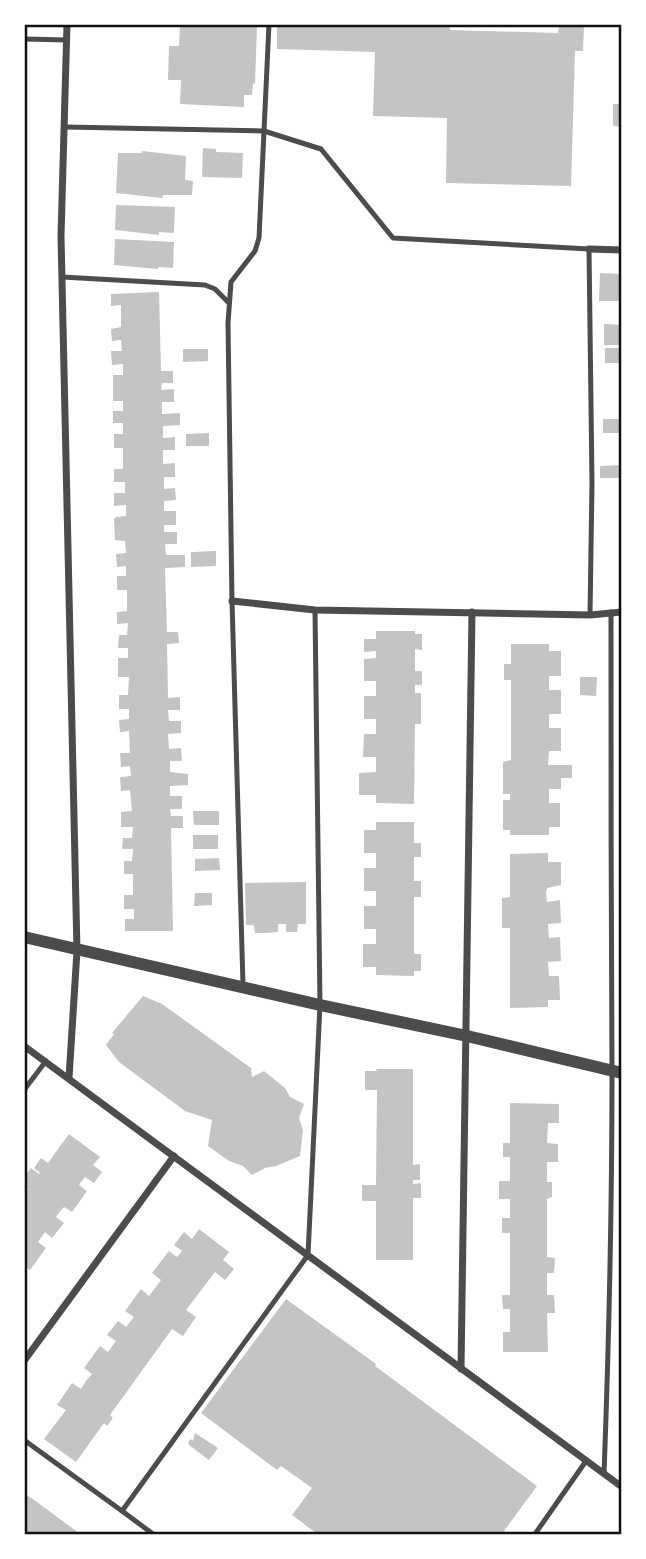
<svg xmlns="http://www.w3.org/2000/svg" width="646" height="1559" font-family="Raleway,sans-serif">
	<rect width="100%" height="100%" fill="#fff"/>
	<g fill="#c4c4c4">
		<path d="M180,24H257L255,84L253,83L252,95H244V107L180,104L181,80H168L169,46H179Z"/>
		<path d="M277,24H450V30L558,33L559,26H584L583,51H575L571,186L446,183L447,118L373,116L375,52L277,49Z"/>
		<path d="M613,104H622V127L613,126Z"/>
		<path d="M203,148L216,149V152L243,153L242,178L202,177Z"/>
		<path d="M142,151L186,156L185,180L193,181L192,195H163L162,198L116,193L118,153H142Z"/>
		<path d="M116,205L175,207L174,233L159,232V235L115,230Z"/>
		<path d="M115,239L174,242L173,268L158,267V269L114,265Z"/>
		<path d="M600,273L622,274V301H599Z"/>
		<path d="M159,292L161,371H173V383H162L161,390L174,389V402H162V414L180,413V425L163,426V438L175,437V450H163V464L175,463V477H164V489L175,488L176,500L164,501V511H176V525H164V532H177V544H165L166,555H185V567L165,568L167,632H178L179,643L167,644L168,698L180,697V710H168L169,721H181V733L168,734L169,749L181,748L182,761H170V772L188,774V785L170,786V796H182V809H170L171,816H183V828H171L173,931H125V919H134V909H124V895H133V874H124V861H132L133,849H122L123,838H132L133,827H121V812L132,811L130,790L121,791L120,777L131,776L130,766L121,767L120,753H130L129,731L120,732L119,720L129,719V709H119V695H128L129,677H118V658H128V648H118L119,635H127L128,623L117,624V612L127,611V590H117V576H126V566L117,567L116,554L126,553L125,541L115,540L114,519L116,517L126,516V505L114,506V493H125V482H114V469H123V448H114V434H123V423H113V411H123V401H113V375H123V364L112,365L111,351H122L121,340L112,341L111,329L121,327V305L111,306V294Z"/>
		<path d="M604,324L622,325V345H604Z"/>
		<rect x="605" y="348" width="17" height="15"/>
		<path d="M183,349H208V361L183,362Z"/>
		<rect x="603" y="419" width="19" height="14"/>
		<path d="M209,433V446H186V434Z"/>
		<path d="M622,465V478H600V466Z"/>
		<path d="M216,551V566L191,567V552Z"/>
		<path d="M376,631H415V634H422V650L415,649V671H422V685H415V693H421V724H415L414,804L376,803V795H359V773L376,772V757H363L364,734H376V719H364V696H376V681H364V659L376,658V651L364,652V639H376Z"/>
		<path d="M511,644H549V651H561V676H549V690H561V714H549V728H561V751H549L548,765H572V778H561V789H549V803H560V827H549V835H510V830H503V800H510V794H503V762L511,760V680H504V664H511Z"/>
		<path d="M580,677H597L596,696L580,695Z"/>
		<path d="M193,811H219V825H194Z"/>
		<path d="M376,822H414V843H421V857H414V881H421V897H414V954H421V971H414V976L376,975V967H363V944H376V929H364V906H376V891H364V868H376V853H364V830H376Z"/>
		<rect x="193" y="835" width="25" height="14"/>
		<path d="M548,853V862H561V885L547,888L546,893L547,902L560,900L561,923L548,924L549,938L560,937L561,961L548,962L549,976H559L560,1000H548V1007L510,1008V928H502V898L510,897V854Z"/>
		<path d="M219,858L220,870L195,871V859Z"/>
		<path d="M306,882V924H298L297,932H286V924H278V932L266,933H255L254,925H246L245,883Z"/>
		<path d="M195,893H212V905L194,906Z"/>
		<path d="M143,996L162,1004L251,1068L252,1077L264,1071L285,1088L290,1097L304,1104L299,1118L303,1130L300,1156L276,1166L265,1168L252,1175L243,1166L229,1161L208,1146L212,1120L185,1111L119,1062L106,1045L114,1034L112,1033Z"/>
		<path d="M376,1069H413V1165L420,1164V1180H413V1184L421,1183V1198H413V1260H376V1201H362V1185H376L377,1090H365V1071H377Z"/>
		<path d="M510,1103L559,1104V1123H548L547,1143L558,1144V1162H547V1182H552V1197L547,1199V1257L555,1258L554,1273H547V1295H554L555,1313H547L548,1352H503V1332H510V1309H503L502,1295H510V1233H502V1218H510V1199H499V1181H510V1157H503V1143H510Z"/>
		<path d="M69,1134L100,1157L93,1165L102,1172L94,1183L85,1177L79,1185L87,1191L72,1212L64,1207L58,1214L56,1217L64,1223L52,1238L45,1232L38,1242L46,1248L30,1270L24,1266V1191L26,1192L28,1189L24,1186V1177L31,1168L39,1174L40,1173L34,1168L41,1158L48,1163Z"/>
		<path d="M199,1229L229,1252L223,1260L234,1269L225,1280L215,1272L186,1310L196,1317L183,1336L172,1329L110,1415L113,1418L107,1426L104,1423L76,1462L44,1439L66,1410L57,1405L72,1383L81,1389L86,1381L92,1374L84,1368L100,1346L108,1352L116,1341L107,1335L118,1321L126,1327L134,1317L125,1311L141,1289L149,1296L156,1287L161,1280L152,1273L169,1251L177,1257L182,1251L174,1245L184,1232L192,1239Z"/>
		<path d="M286,1299L376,1364L375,1366L537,1486L504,1531L509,1534H315L316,1533L292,1515L312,1488L281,1466L277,1470L201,1413Z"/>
		<path d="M195,1433L218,1448L209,1460L189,1445L188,1442L191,1439L193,1441Z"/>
		<path d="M24,1494L33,1499L80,1534H24Z"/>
	</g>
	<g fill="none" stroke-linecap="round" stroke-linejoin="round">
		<g stroke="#4c4c4c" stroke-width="5">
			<path d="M24,39L67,40"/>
			<path d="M65,127L264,131L321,149L393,238L589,249L592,483L590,615"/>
			<path d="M62,277L205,285L215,289L229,303"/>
			<path d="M243,985L232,601L228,323L231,282L255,251L259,238L269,24"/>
			<path d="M24,1090L46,1061"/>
			<path d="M24,1440L122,1511"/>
			<path d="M604,1474C609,1340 612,1206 612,1072C612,919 610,765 611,612"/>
			<path d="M153,1534L122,1511L308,1255L320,1005L315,610"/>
			<path d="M535,1534L586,1461"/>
		</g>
		<g stroke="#4c4c4c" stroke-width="7">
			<path d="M67,24L61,236L77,951L69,1078"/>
			<path d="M589,249L622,250"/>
			<path d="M232,601L315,610L590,615L622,612"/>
			<path d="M24,1046L622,1487"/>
			<path d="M24,1361L174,1156"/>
			<path d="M461,1369L472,612"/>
		</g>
		<path stroke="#4c4c4c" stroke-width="12" d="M24,937L320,1005L467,1036L622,1073"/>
	</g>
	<rect width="646" height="1559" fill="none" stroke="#ffffff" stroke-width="52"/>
	<rect x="26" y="26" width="594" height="1507" fill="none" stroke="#111" stroke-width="2.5"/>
</svg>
